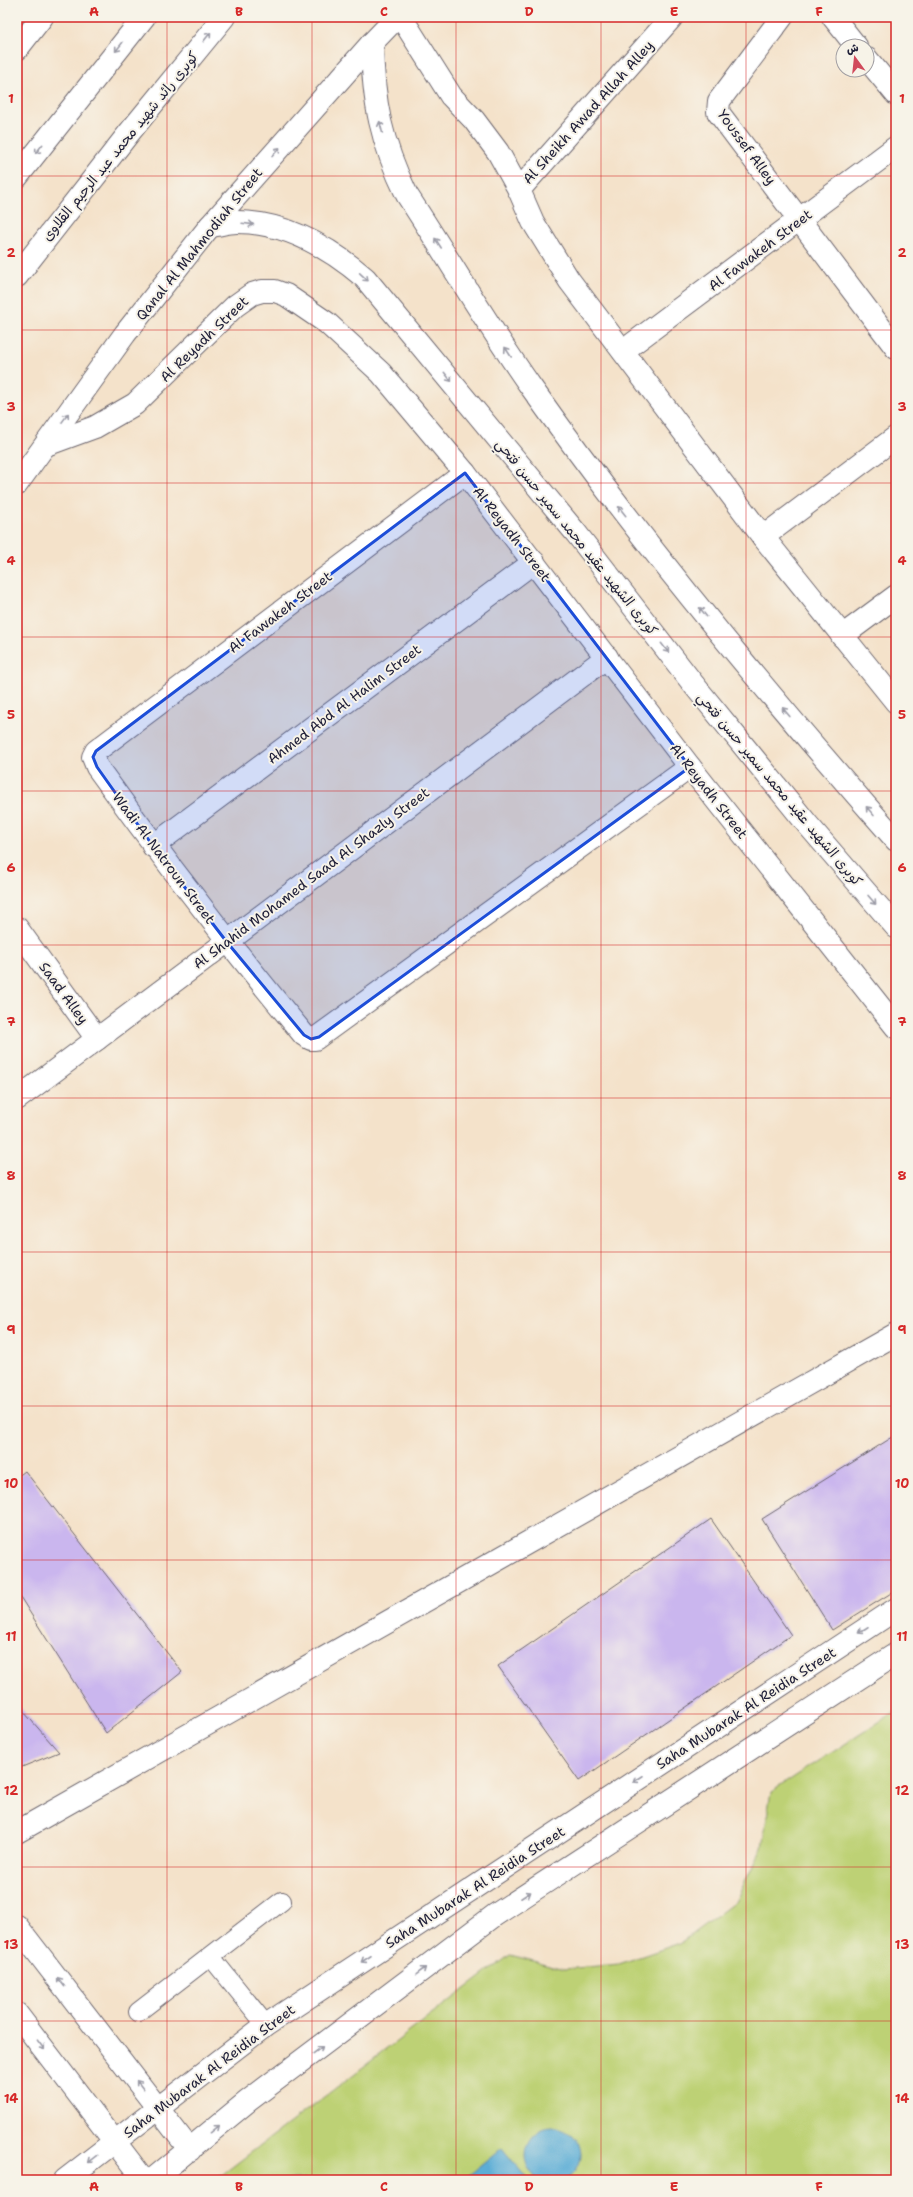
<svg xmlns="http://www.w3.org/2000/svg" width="913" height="2197" font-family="'Shantell Sans','Playpen Sans Arabic',sans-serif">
	<rect width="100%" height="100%" fill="#f7f3e8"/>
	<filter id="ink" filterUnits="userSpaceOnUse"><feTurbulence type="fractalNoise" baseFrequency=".025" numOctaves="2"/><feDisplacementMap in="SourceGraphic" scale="8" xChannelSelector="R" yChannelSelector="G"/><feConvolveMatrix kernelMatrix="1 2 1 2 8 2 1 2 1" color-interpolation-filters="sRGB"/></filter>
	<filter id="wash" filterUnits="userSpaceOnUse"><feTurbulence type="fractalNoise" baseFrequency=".012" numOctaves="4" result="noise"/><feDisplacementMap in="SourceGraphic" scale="16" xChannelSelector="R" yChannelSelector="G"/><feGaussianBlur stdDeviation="0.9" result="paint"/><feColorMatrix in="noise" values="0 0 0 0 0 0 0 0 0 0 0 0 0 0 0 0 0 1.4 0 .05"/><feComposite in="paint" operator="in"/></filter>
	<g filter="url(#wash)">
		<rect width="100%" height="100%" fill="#f4e2ca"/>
		<path fill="#bdd175" stroke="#707a58" d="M896,1711V2180H215L510,1955L565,1969L619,1964L680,1943L735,1902L762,1848L771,1792Z"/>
		<g fill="#5badd6" stroke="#3e6888">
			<circle cx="553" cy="2155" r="28"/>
			<path d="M502,2148L528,2180H463Z"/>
		</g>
		<g id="blocks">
			<g fill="#cab6ee">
				<path d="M896,1435V1590L832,1630L762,1519Z"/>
				<path d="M25,1471L182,1672L106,1733L17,1592V1477Z"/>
				<path d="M711,1519L791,1635L579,1781L498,1666Z"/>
				<path d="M17,1704L59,1752L17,1769Z"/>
			</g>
		</g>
	</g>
	<g filter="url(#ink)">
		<use href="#blocks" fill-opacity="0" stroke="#6c656d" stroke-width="1"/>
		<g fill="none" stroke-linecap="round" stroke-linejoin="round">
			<g stroke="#6c656d" stroke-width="20">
				<g id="service">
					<path d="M211,1957L266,2025"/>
					<path d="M138,2012L282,1901"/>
				</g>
			</g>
			<g stroke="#6c656d" stroke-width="24">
				<g id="minor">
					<path d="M401,17L451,96L474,120L498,152L519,190L533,222L569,280L763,537L896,702"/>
					<path d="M782,17L719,101L718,112L896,348"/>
					<path d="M833,17L856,46"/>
					<path d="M867,59L896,94"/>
					<path d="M519,190L672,17"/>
					<path d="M623,351L896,147"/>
					<path d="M46,445L95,427L135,404L235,306L252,294L262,291H275L286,295L327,323L381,373L465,473L690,767L896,1027"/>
					<path d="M465,473L96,751L93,757L97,767C163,859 232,948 304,1035L311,1039H315L690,767"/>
					<path d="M763,537L896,437"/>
					<path d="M842,636L896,596"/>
					<path d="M153,846L534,562"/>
					<path d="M17,928L97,1039"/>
					<path d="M17,1099L607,657"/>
					<path d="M17,1832L896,1334"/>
					<path d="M17,1926L190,2150"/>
					<path d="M17,2014L144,2180"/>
					<path d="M65,2180L266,2025L896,1609"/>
					<path d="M152,2180L248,2101L495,1915L896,1654"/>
				</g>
			</g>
			<g stroke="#6c656d" stroke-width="24">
				<g id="tertiary">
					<path d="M17,49L42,17"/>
					<path d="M17,484L125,334L210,226L372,43L397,17"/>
				</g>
			</g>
			<g stroke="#6c656d" stroke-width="24">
				<g id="secondary">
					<path d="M17,177L144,17"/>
					<path d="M17,276L129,133L224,17"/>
				</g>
			</g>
			<g stroke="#6c656d" stroke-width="24">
				<g id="primary">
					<path d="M372,43C373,102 381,142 407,195C449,259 487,325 531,387C643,545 768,695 896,840"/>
					<path d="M210,226C219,225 228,222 237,222C285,222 330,248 365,278L576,533L694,685L808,825L896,927"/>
				</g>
			</g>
			<use href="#service" stroke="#fff" stroke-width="18"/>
			<use href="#minor" stroke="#fff" stroke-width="22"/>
			<use href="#tertiary" stroke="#fff" stroke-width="22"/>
			<use href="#secondary" stroke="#fff" stroke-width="22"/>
			<use href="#primary" stroke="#fff" stroke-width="22"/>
		</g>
		<defs><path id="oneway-shaft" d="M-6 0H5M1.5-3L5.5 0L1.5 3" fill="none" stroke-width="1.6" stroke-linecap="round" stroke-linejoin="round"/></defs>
		<g stroke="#9c9ca7">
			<use href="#oneway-shaft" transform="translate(207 37) rotate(-51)"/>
			<use href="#oneway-shaft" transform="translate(119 47) rotate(129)"/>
			<use href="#oneway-shaft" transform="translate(381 127) rotate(-104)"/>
			<use href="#oneway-shaft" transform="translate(39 149) rotate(128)"/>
			<use href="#oneway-shaft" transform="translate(276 152) rotate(-49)"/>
			<use href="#oneway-shaft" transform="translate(248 224) rotate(7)"/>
			<use href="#oneway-shaft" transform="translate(438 243) rotate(-123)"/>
			<use href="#oneway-shaft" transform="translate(364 277) rotate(43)"/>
			<use href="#oneway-shaft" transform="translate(508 352) rotate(-123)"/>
			<use href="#oneway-shaft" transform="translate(448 377) rotate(51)"/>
			<use href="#oneway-shaft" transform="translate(65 418) rotate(-54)"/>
			<use href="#oneway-shaft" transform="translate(622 511) rotate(-129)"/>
			<use href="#oneway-shaft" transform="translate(703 612) rotate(-129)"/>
			<use href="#oneway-shaft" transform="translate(665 648) rotate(52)"/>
			<use href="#oneway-shaft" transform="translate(786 712) rotate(-130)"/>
			<use href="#oneway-shaft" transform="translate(870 811) rotate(-131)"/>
			<use href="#oneway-shaft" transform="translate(872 900) rotate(49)"/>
			<use href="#oneway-shaft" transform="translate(863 1630) rotate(147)"/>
			<use href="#oneway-shaft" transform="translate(638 1779) rotate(147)"/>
			<use href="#oneway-shaft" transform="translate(526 1895) rotate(-33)"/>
			<use href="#oneway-shaft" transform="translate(366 1959) rotate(147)"/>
			<use href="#oneway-shaft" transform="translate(421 1971) rotate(-37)"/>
			<use href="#oneway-shaft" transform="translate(61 1982) rotate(-128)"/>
			<use href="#oneway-shaft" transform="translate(41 2045) rotate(53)"/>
			<use href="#oneway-shaft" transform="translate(318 2050) rotate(-37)"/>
			<use href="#oneway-shaft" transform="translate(140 2085) rotate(-128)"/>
			<use href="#oneway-shaft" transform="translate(215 2129) rotate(-39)"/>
			<use href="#oneway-shaft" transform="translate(92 2159) rotate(142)"/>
		</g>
	</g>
	<path fill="#1d4ed8" fill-opacity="0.2" stroke="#1d4ed8" stroke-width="3" stroke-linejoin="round" d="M465,473L690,767L319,1037L311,1039L304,1035L226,941L153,846L97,767L93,757L96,751Z"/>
	<path fill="none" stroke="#d62828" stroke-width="1" stroke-opacity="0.55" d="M167,17V2180M312,17V2180M456,17V2180M601,17V2180M746,17V2180M17,176H896M17,330H896M17,483H896M17,637H896M17,791H896M17,945H896M17,1098H896M17,1252H896M17,1406H896M17,1560H896M17,1714H896M17,1867H896M17,2021H896"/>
	<g text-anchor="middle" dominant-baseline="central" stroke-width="4" stroke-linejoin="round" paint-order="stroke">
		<g font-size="14" fill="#22223b" stroke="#f7f3e8">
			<text transform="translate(588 112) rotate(-48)">Al Sheikh Awad Allah Alley</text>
			<text transform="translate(120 146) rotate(-51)">كوبرى رائد شهيد محمد عبد الرحيم القلاوى</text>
			<text transform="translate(747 147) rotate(54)">Youssef Alley</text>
			<text transform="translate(199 244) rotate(-51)">Qanal Al Mahmodiah Street</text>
			<text transform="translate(760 250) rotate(-37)">Al Fawakeh Street</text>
			<text transform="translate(204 339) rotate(-44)">Al Reyadh Street</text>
			<text transform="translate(512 534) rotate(52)">Al Reyadh Street</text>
			<text transform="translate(577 537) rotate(51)">كوبرى الشهيد عقيد محمد سمير حسن فتحي</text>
			<text transform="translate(280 612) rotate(-37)">Al Fawakeh Street</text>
			<text transform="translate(344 704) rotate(-37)">Ahmed Abd Al Halim Street</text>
			<text transform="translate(780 789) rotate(50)">كوبرى الشهيد عقيد محمد سمير حسن فتحي</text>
			<text transform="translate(709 791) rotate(52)">Al Reyadh Street</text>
			<text transform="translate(164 858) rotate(53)">Wadi Al Natroun Street</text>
			<text transform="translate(311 878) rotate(-37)">Al Shahid Mohamed Saad Al Shazly Street</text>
			<text transform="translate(64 993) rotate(54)">Saad Alley</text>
			<text transform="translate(746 1708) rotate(-33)">Saha Mubarak Al Reidia Street</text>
			<text transform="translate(475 1887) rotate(-33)">Saha Mubarak Al Reidia Street</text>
			<text transform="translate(209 2071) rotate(-37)">Saha Mubarak Al Reidia Street</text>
		</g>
	</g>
	<rect width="913" height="2197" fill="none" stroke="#f7f3e8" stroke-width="44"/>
	<g transform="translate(855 58) rotate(345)"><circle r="19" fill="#f7f3e8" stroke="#a29fa3"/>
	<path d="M0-3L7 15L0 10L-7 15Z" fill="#d1495b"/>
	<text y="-6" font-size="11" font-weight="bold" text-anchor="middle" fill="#22223b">ش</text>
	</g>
	<rect x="22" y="22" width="869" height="2153" fill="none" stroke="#d62828" stroke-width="1.5"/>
	<g font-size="13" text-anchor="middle" font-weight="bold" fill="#d62828">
		<text x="94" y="16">A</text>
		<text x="239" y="16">B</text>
		<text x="384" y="16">C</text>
		<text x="529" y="16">D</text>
		<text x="674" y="16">E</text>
		<text x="819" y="16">F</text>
		<text x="11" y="103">1</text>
		<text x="902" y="103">1</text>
		<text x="11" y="257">2</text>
		<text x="902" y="257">2</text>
		<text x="11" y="411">3</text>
		<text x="902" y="411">3</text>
		<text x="11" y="565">4</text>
		<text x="902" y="565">4</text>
		<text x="11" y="719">5</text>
		<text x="902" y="719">5</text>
		<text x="11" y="872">6</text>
		<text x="902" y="872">6</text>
		<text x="11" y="1026">7</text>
		<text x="902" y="1026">7</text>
		<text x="11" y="1180">8</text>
		<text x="902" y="1180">8</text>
		<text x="11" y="1334">9</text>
		<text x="902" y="1334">9</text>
		<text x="11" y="1488">10</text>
		<text x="902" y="1488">10</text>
		<text x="11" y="1641">11</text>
		<text x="902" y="1641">11</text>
		<text x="11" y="1795">12</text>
		<text x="902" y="1795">12</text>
		<text x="11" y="1949">13</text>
		<text x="902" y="1949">13</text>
		<text x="11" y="2103">14</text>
		<text x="902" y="2103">14</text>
		<text x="94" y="2191">A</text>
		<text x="239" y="2191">B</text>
		<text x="384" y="2191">C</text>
		<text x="529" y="2191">D</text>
		<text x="674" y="2191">E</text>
		<text x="819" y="2191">F</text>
	</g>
</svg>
